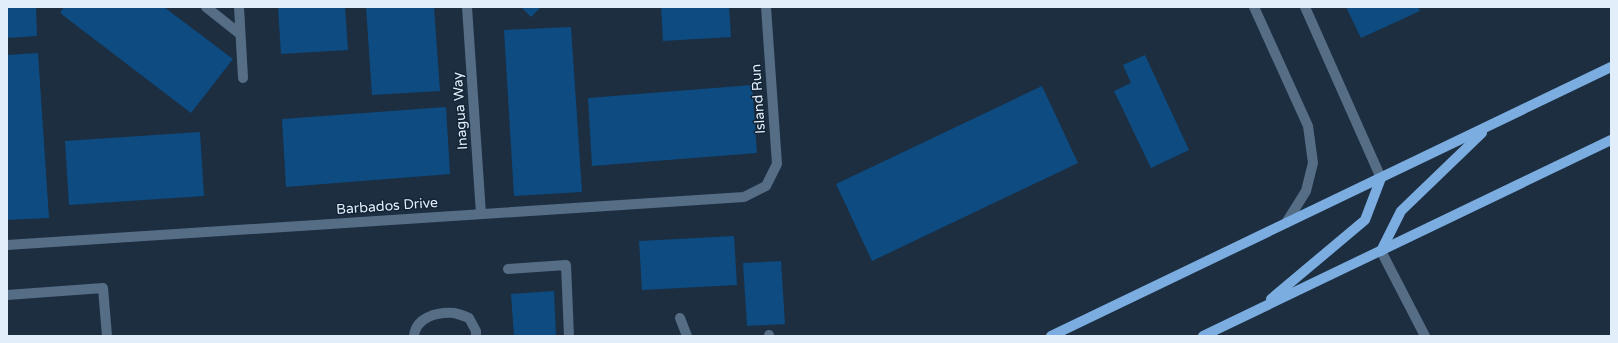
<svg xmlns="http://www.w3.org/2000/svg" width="1618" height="343" font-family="'Varela Round',sans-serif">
	<rect width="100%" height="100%" fill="#1c2e40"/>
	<g fill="#0d4b81">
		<path d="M7,7H36L37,36L7,38Z"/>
		<path d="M64,7H164L233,59L191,113L60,13Z"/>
		<path d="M278,7H345L348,50L281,54Z"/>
		<path d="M366,7H434L440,91L372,95Z"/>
		<path d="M521,7H541L531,17Z"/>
		<path d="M661,7H729L731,37L663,41Z"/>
		<path d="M1346,7H1418L1420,11L1361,38Z"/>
		<path d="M571,27L582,192L514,196L504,30Z"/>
		<path d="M38,53L49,218L7,220V55Z"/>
		<path d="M1145,55L1189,150L1151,168L1114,91L1131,83L1123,65Z"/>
		<path d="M752,85L757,153L592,166L588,98Z"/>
		<path d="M1042,86L1078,163L872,261L836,184Z"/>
		<path d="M446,107L450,174L286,187L282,119Z"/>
		<path d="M200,132L204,196L69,205L65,141Z"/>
		<path d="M734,236L737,285L642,290L639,241Z"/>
		<path d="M781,261L785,324L747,326L743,263Z"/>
		<path d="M554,291L556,336H514L511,294Z"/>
	</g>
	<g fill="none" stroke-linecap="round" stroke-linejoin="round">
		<g stroke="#566d86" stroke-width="10">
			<path d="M206,7L240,34"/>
			<path d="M239,7L243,78"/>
			<path d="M467,7L481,214"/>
			<path d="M508,269L566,265L569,336"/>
			<path d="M7,295L103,288L107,336"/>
			<path d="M680,318L687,336"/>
			<path d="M414,336C416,317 437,312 454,313C459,314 464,316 469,318L476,331V336"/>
			<path d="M769,336V335"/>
		</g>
		<g stroke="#566d86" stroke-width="10">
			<path d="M1254,7L1308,126L1313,163L1306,191L1286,223"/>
			<path d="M1305,7L1381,178"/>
			<path d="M7,245L744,197L766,186L777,164L766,7"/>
			<path d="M1381,251L1425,336"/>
		</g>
		<g stroke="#7cade1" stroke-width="10">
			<path d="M1381,251L1401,211L1482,133"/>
			<path d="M1271,299L1365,220L1381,178"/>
			<path d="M1051,336L1611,67"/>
			<path d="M1203,336L1611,140"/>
		</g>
	</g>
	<g text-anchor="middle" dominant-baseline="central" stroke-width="3" stroke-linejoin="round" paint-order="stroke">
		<g font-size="14" fill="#e2eefa" stroke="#122436">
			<text transform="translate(758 99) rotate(-94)">Island Run</text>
			<text transform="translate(460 111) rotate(-94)">Inagua Way</text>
			<text transform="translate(387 206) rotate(-4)">Barbados Drive</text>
		</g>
	</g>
	<rect width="1618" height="343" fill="none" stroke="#e2eefa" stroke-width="16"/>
</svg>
